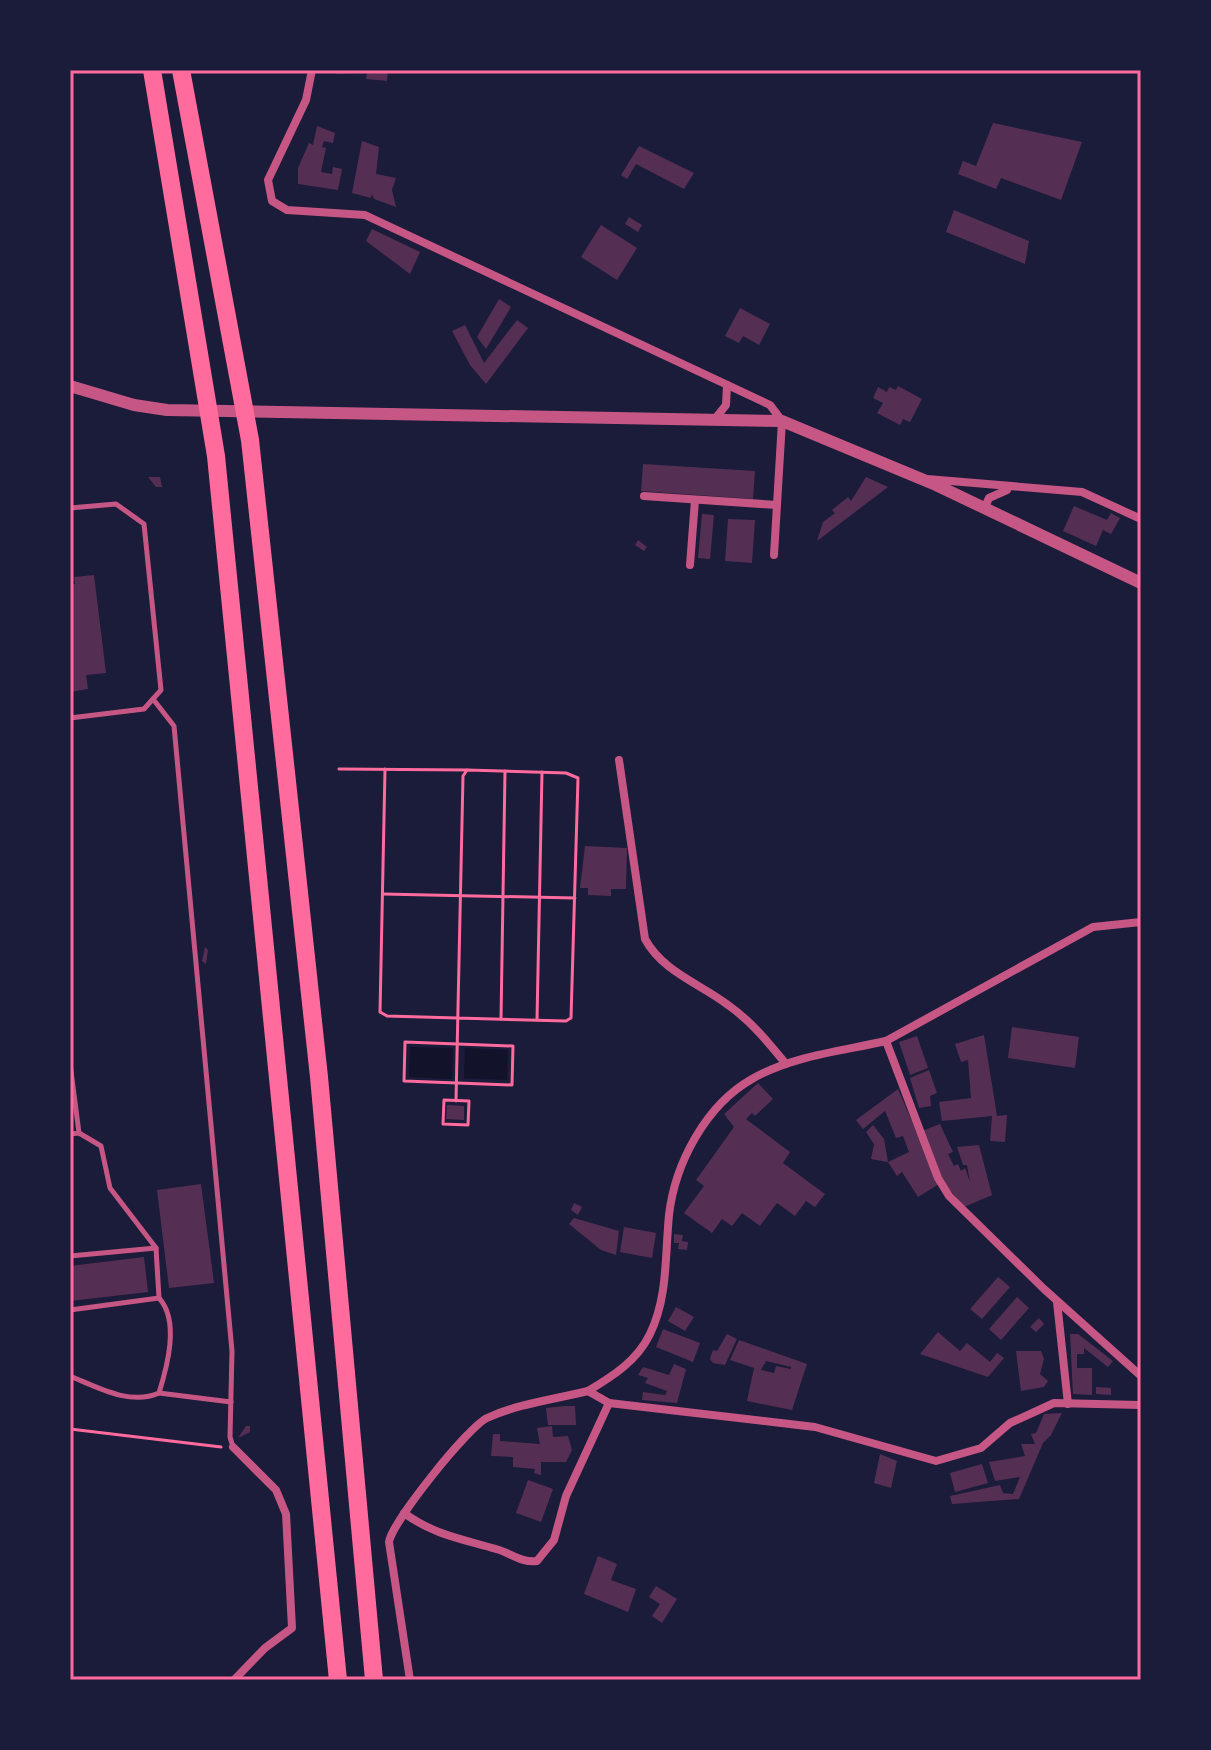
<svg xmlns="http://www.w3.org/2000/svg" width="1211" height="1750" font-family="Manrope,sans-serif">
	<rect width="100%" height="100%" fill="#1b1b3a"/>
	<g fill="#12122b">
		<path d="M410,1047L453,1048L452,1079L409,1077Z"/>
		<path d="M465,1048L508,1050L507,1080L464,1078Z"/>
	</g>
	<g fill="#542f53" fill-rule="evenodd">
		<path d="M336,70H388L387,81L366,79L367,73L336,74Z"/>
		<path d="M993,123L1082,142L1061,200L1001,178L996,189L958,174L963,161L976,166Z"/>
		<path d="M317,126L335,133L333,143L324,141L322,147L326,148L321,172L332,174L333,167L342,169L338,190L298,184V168L309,143L313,145Z"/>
		<path d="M362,141L379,147L376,174L396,178L392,190L396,207L374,199L372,194L371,198L352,193Z"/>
		<path d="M639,146L694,173L684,189L636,164L627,179L621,175Z"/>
		<path d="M954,210L1029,241L1025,264L946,232Z"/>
		<path d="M629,217L642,225L638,232L625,224Z"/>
		<path d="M601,225L637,248L617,280L581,257Z"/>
		<path d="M372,229L420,252L410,274L366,241Z"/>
		<path d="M499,299L511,307L486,349L477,337Z"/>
		<path d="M740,308L770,324L759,345L743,336L739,343L725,336Z"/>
		<path d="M517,320L528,328L486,384L470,365L452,331L465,325L484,363Z"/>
		<path d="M898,386L922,399L910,422L903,419L900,425L877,413L883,403L873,398L878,387L887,392L889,387L896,390Z"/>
		<path d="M643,464L755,471L753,499L641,491Z"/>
		<path d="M148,477H160L162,487H156Z"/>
		<path d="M866,477L888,487L817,541L823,522L835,513L832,510L848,497L851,501Z"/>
		<path d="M1074,506L1107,520L1111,513L1120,518L1111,534L1103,530L1096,546L1063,531Z"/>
		<path d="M702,514L714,515L710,559L698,558Z"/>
		<path d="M728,519L755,520L752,563L725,561Z"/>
		<path d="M638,540L647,547L644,551L635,545Z"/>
		<path d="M94,575L106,673L86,675L88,689L70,692V585L75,584L74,577Z"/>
		<path d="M585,846L627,848L626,889H611V896L588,895V888H580Z"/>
		<path d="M205,947L208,950L206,964L202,961Z"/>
		<path d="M1012,1027L1079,1037L1075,1068L1008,1058Z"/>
		<path d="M984,1035L997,1116L1007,1115L1005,1142L990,1141L992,1116L942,1121L939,1102L971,1098L968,1060L961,1062L955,1044Z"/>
		<path d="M917,1036L928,1068L910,1075L899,1042Z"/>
		<path d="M929,1070L937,1093L930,1096L931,1106L919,1108L910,1078Z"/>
		<path d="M758,1083L773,1099L755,1116L752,1113L746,1119L790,1152L783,1163L825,1194L815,1207L806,1201L795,1216L777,1203L760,1226L742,1213L732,1226L722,1219L712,1233L684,1213L704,1186L696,1180L734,1127L724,1114Z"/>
		<path d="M898,1089L939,1184L918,1197L902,1172L897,1176L888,1162L909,1152L903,1136L896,1138L885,1111L863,1129L856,1120Z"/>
		<path d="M447,1105L464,1106V1120L446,1119Z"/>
		<path d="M940,1124L953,1152L948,1154L954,1166L958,1164L961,1171L965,1168L970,1182L967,1165H963L957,1147L979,1145L992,1195L964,1207L942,1181L922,1131Z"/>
		<path d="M873,1125L884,1139L888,1162L871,1159L874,1144L866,1132Z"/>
		<path d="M201,1184L214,1283L169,1288L157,1190Z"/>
		<path d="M574,1203L582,1207L578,1215L571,1210Z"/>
		<path d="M574,1218L619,1231L616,1255L601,1250L569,1224Z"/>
		<path d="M624,1227L656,1233L652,1258L620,1252Z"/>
		<path d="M674,1234L683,1235L682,1241L688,1242L687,1250L678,1249L679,1243H674Z"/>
		<path d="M144,1257L148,1292L70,1301V1266Z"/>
		<path d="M998,1277L1010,1287L982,1319L970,1309Z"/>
		<path d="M1017,1297L1029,1308L1001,1340L989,1329Z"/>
		<path d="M676,1307L694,1317L685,1331L668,1321Z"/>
		<path d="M1039,1318L1044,1324L1036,1332L1030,1327Z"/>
		<path d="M663,1329L700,1343L693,1362L656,1347Z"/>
		<path d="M938,1332L960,1351L967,1343L990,1362L997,1353L1004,1358L988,1377L920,1354Z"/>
		<path d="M727,1334L737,1339L725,1365L713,1363L710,1359L713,1350L717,1351Z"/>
		<path d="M1070,1334H1078L1113,1361L1108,1367L1084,1348V1354H1077V1368H1092V1395L1073,1394Z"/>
		<path d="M739,1340L807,1364L792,1410L747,1401L754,1368L730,1360ZM766,1361L791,1367V1369L776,1366L774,1373L761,1370Z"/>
		<path d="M1016,1351H1041L1044,1359L1040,1374L1048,1381L1044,1387L1021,1391Z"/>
		<path d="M674,1364L686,1369L677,1403L642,1400L643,1392L665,1395L667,1391L645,1383L648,1378L638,1375L643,1367L669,1375Z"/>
		<path d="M1096,1387L1111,1388V1395L1096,1394Z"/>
		<path d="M565,1406H575L576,1425H548L546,1408Z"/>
		<path d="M1062,1413L1051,1435L1043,1443L1019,1499L952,1504L950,1496L1000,1485L1003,1493L1013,1494L1020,1477L995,1481L989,1462L1025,1456L1021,1444H1035L1031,1434L1036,1433L1044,1414Z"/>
		<path d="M246,1426H250V1432L238,1438Z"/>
		<path d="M552,1426L553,1437L568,1436L572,1450L566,1462H541V1475L534,1473L535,1469L513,1467V1457L491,1456L493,1434H500V1441L540,1444L537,1428Z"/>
		<path d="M880,1454L897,1461L891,1488L874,1483Z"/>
		<path d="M982,1464L988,1483L955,1492L950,1473Z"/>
		<path d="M528,1480L553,1489L541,1522L516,1513Z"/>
		<path d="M598,1556L617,1564L611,1580L636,1589L628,1612L584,1594Z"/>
		<path d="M656,1586L677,1599L662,1623L652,1616L660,1604L649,1597Z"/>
	</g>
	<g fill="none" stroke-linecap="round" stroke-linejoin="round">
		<g stroke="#ff6b9d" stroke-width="3">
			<path d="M339,769L467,770"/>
			<path d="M385,769L380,1012L387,1016L566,1021L571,1018L578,778L566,773L467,770L463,776C461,884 459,992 456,1101"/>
			<path d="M383,894L575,898"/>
			<path d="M501,1019L505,771"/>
			<path d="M537,1020L542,772"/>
			<path d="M405,1042L513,1046L512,1085L404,1081Z"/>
			<path d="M444,1100L469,1101L468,1125L443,1124Z"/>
			<path d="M70,1429L221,1447"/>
		</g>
		<g stroke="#c65784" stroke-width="5">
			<path d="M70,508L116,504L144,524L161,690L144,709L70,718"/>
			<path d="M153,699L174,726L232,1351L230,1437L233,1447"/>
			<path d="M70,1063L79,1133L70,1134"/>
			<path d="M70,1256L156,1248"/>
			<path d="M70,1310L159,1298L156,1248L110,1188L101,1146L79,1133"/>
			<path d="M70,1376C97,1387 130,1406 159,1393C167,1367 180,1321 159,1298"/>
			<path d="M159,1393L231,1402"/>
		</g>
		<g stroke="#c65784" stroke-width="8">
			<path d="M312,70L306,100L268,180L272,201L287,210L365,215L770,405L782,421L774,555"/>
			<path d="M715,419L726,405L727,385"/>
			<path d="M927,479L1082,492L1141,519"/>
			<path d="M644,496L777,505"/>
			<path d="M984,509L989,498L1007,490"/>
			<path d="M690,565L695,500"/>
			<path d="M619,760L645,939C663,972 699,983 728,1005C751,1021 768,1042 786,1064"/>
			<path d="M886,1041L1093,927L1141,922"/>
			<path d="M1057,1302L1068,1404"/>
			<path d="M1141,1376L1044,1289L949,1196L938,1178L886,1041C842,1051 791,1056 752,1079C706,1105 675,1163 669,1215C665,1255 668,1297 650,1334C637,1361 613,1376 588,1391L609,1403L815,1427L936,1461L981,1448L1010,1423L1054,1403L1141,1405"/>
			<path d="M233,1447L276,1490L286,1514L292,1628L265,1648L234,1680"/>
			<path d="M404,1513C434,1535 462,1539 496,1549C511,1553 521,1563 537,1561L554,1540L566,1496L609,1403"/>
			<path d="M410,1680L389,1542C392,1522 468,1427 487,1418C517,1404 556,1399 588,1391"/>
		</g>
		<path stroke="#c65784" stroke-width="12" d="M70,386L134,405L167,410L782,421L936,485L1141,583"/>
		<g stroke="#ff6b9d" stroke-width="18">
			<path d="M152,70L216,456L338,1680"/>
			<path d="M181,70L250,440L319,1077L374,1680"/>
		</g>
	</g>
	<rect width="1211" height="1750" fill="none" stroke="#1b1b3a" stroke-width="144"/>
	<rect x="72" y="72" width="1067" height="1606" fill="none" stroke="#ff6b9d" stroke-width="3"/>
</svg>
